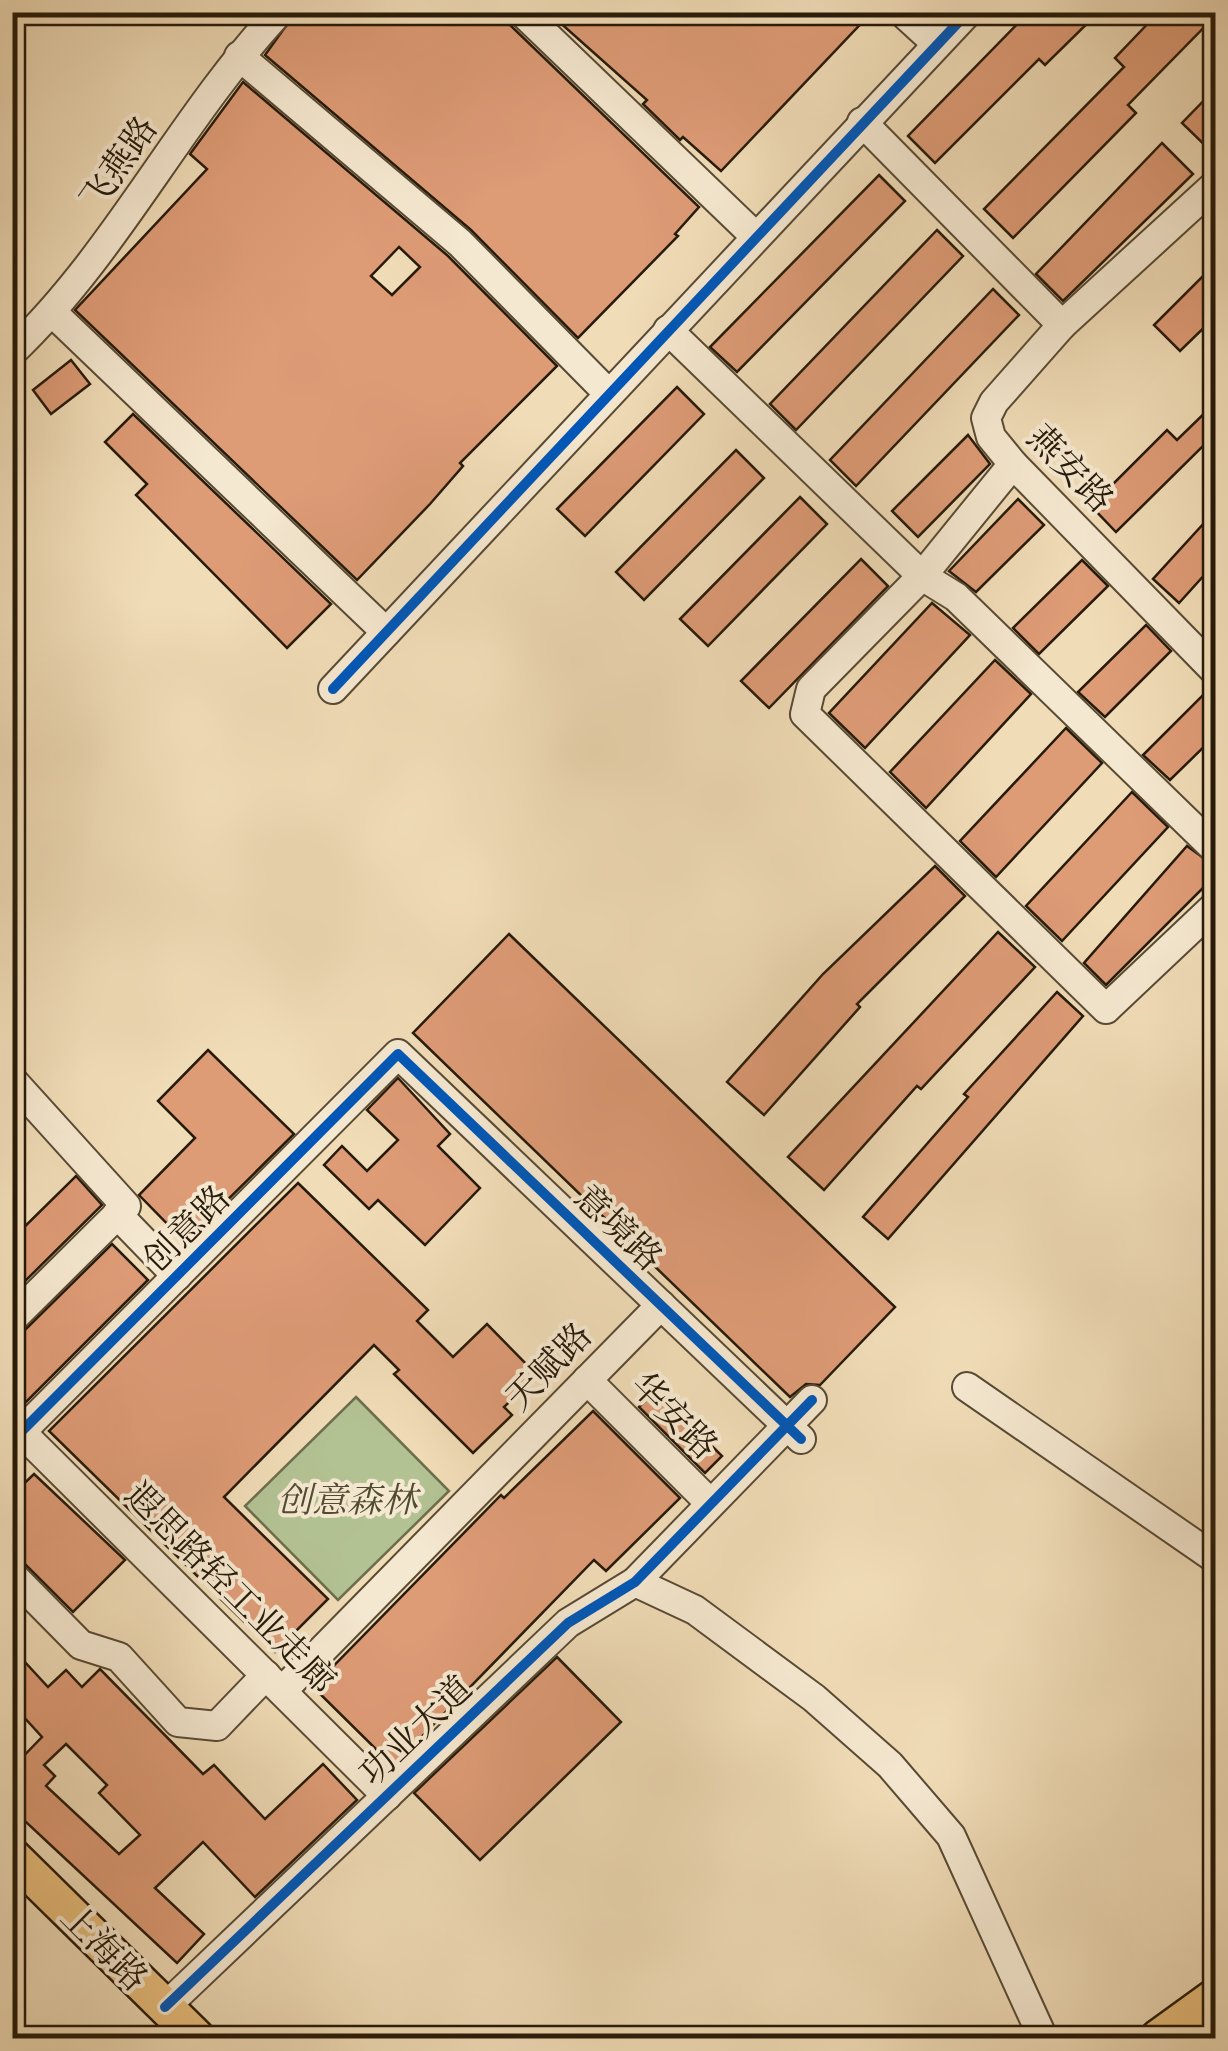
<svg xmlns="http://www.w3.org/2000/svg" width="1228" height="2051" font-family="'EB Garamond','Noto Serif SC',serif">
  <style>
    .green { fill: #b3c293; stroke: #6c6e4e; stroke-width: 2.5 }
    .building { fill: #dd9b76; stroke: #261a09; stroke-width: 2.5; fill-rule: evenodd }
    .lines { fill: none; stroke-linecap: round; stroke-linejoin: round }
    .minor-casing { stroke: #584a34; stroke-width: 32 }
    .major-casing { stroke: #261a09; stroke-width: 40 }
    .minor { stroke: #f5e8d0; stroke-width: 28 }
    .major { stroke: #e8be7c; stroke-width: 35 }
    .cycleway-casing { stroke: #f5e8d0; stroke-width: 16 }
    .cycleway { stroke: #0057b8; stroke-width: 10 }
    .labels { text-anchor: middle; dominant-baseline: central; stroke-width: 8; stroke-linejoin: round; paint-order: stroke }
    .street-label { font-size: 35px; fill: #261a09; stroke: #f5e8d0 }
    .park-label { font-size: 35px; font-style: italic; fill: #504c32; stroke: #f5e8d0 }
  </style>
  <rect width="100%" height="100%" fill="#f0dcb7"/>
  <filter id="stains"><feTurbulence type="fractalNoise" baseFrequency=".002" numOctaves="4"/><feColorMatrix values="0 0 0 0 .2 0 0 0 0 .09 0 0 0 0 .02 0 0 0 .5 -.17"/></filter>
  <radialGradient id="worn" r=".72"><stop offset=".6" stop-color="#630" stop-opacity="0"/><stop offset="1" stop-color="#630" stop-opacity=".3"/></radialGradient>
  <path class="green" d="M356,1397L449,1491L338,1600L245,1506Z"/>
  <g class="building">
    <path d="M296,12H505L510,25L699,207L675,234L678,236L578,338L471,230L265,55Z"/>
    <path d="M548,12H872L721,171L683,137L680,140L643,104L647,100Z"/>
    <path d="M1029,12H1099L1045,65L1039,59L935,163L908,136Z"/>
    <path d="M1159,12L1216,15L1128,105L1136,113L1013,238L984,209L1124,67L1115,58Z"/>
    <path d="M243,82L448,256L557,366L460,463L463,466L430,504L357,580L75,310L207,169L190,154ZM399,247L420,267L392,295L371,276Z"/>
    <path d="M1216,88V156L1182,123Z"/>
    <path d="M1162,143L1193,174L1063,301L1036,274Z"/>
    <path d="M879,175L905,201L737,372L710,347Z"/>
    <path d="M937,230L963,256L796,430L770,404Z"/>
    <path d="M1216,263V316L1180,351L1154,325Z"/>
    <path d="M993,289L1019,315L856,486L830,460Z"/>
    <path d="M71,360L90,384L51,414L33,390Z"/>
    <path d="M677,387L704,414L585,536L557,509Z"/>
    <path d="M1216,402V451L1207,442L1116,532L1091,506L1167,430L1177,440Z"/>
    <path d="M133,414L331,604L287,648L136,495L147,484L105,442Z"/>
    <path d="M968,435L990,464L918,537L892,511Z"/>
    <path d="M736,450L764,478L644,600L616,572Z"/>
    <path d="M800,497L827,524L708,646L680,619Z"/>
    <path d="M1018,499L1044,525L976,592L949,571Z"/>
    <path d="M1216,510V562L1179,603L1153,579Z"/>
    <path d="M861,559L888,586L769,708L741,681Z"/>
    <path d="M1082,560L1108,586L1039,654L1013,628Z"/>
    <path d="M932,603L970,635L865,748L829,713Z"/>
    <path d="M1146,625L1171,651L1105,717L1078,692Z"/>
    <path d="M995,660L1031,694L926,808L890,772Z"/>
    <path d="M1210,688L1216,689V735L1170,780L1143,755Z"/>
    <path d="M1066,728L1102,763L996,877L960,841Z"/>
    <path d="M1132,792L1168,827L1062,941L1026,906Z"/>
    <path d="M1187,846L1216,867V875L1106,985L1084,963Z"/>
    <path d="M935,866L965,896L857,1004L860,1007L764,1115L727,1082L823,974Z"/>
    <path d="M998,932L1035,967L921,1089L917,1086L824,1190L788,1157Z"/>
    <path d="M509,934L895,1307L820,1385L806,1384L790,1397L413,1033Z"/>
    <path d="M1057,992L1083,1016L888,1239L863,1217L968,1097L964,1094Z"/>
    <path d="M208,1050L294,1134L185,1242L139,1195L195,1138L158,1101Z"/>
    <path d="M398,1078L450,1134L438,1146L480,1188L425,1245L378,1200L369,1209L324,1165L342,1146L367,1171L398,1140L367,1110Z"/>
    <path d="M76,1176L102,1205L12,1294V1239Z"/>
    <path d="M298,1183L428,1310L417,1321L453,1357L487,1324L537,1375L504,1407L512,1415L473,1453L394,1374L399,1370L374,1345L224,1497L328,1599L275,1652L49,1431Z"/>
    <path d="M112,1244L148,1280L22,1406L12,1397V1336L24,1331Z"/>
    <path d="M656,1390L722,1456L705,1473L639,1407Z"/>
    <path d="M593,1411L680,1498L606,1571L594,1560L393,1766L313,1687L501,1495L504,1498Z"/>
    <path d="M34,1474L125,1560L73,1612L24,1563L12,1558V1495Z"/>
    <path d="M12,1648L48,1687L66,1670L82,1687L100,1669L203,1774L214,1765L265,1819L323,1764L357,1800L255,1897L203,1842L155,1888L204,1934L177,1963L12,1809V1768L42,1737L12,1704ZM66,1744L107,1785L99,1793L140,1835L119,1854L46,1786L55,1776L44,1765Z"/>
    <path d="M557,1657L621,1722L480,1860L414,1793Z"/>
  </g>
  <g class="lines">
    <defs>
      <g id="minor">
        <path d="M522,12L756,237"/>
        <path d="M902,12L937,44"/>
        <path d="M239,56L460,243L609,394"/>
        <path d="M862,122L1062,325"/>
        <path d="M1216,184L1062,325L994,402L986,418L991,437L1013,464L1216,672"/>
        <path d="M53,313L386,632"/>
        <path d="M668,330L922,576L956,597L1216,850"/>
        <path d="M12,352C117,252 180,118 279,12"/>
        <path d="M1013,464L922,576L811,689L805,714L1106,1009L1216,905"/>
        <path d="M333,689L968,12"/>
        <path d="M12,1080L126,1206L12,1319"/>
        <path d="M117,1214L177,1276"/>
        <path d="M587,1380L710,1503"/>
        <path d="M967,1387L1216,1559"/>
        <path d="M21,1432L387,1796"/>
        <path d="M12,1441L398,1054L801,1439"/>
        <path d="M12,1575L81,1645L119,1657L178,1722L217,1726L266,1675"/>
        <path d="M635,1582L695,1610L814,1698L890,1765L951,1836L1043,2038"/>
        <path d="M282,1691L661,1305"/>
        <path d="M165,2007L568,1623L635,1582L812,1400"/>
      </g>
      <g id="major">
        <path d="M12,1856L197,2038"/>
        <path d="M1158,2038L1216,1996"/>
      </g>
    </defs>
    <use href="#minor" class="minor-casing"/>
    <use href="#major" class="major-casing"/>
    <use href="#minor" class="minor"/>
    <use href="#major" class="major"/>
    <defs>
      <g id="cycleway">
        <path d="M333,689L968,12"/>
        <path d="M12,1441L398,1054L801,1439"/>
        <path d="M165,2007L568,1623L635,1582L812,1400"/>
      </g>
    </defs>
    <use href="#cycleway" class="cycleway-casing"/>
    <use href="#cycleway" class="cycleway"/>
  </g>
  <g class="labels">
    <g class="street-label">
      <text transform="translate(118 163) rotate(-55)">飞燕路</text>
      <text transform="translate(1071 468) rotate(46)">燕安路</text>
      <text transform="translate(619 1227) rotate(44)">意境路</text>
      <text transform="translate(186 1228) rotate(-45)">创意路</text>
      <text transform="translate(548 1366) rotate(-46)">天赋路</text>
      <text transform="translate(675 1415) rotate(45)">华安路</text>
      <text transform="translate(231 1587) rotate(45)">遐思路轻工业走廊</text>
      <text transform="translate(415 1730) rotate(-44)">功业大道</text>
      <text transform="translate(105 1947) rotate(45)">上海路</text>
    </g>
    <g class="park-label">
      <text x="347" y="1499">创意森林</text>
    </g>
  </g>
  <rect width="1228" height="2051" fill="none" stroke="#f0dcb7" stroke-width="50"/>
  <rect x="15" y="15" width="1198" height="2021" fill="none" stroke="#261a09" stroke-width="5"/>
  <rect x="25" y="25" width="1178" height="2001" fill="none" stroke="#261a09" stroke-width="2.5"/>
  <rect width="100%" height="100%" filter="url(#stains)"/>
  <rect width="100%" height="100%" fill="url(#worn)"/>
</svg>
